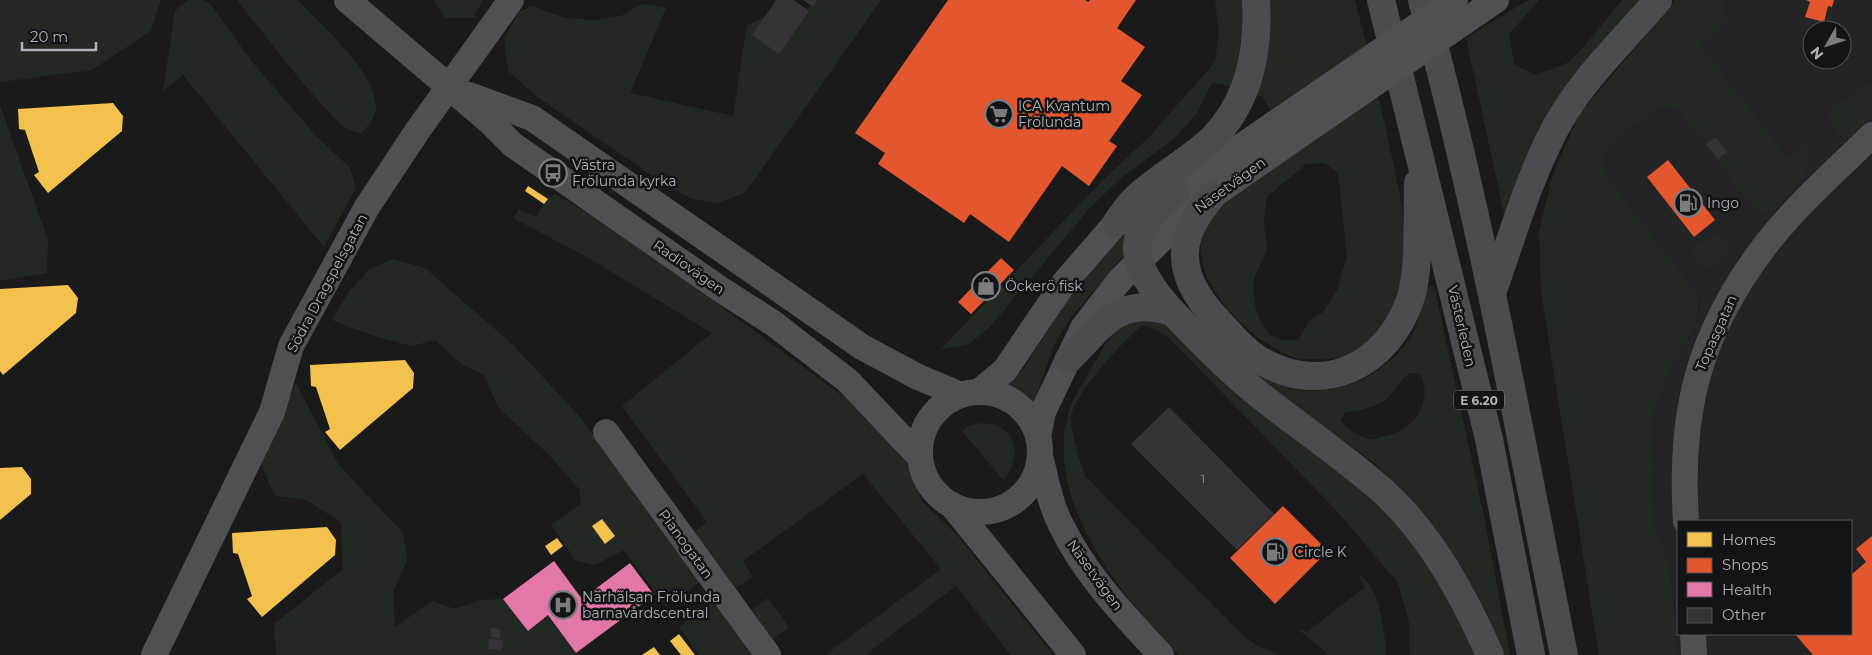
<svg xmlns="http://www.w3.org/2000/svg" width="1872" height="655" font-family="Montserrat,sans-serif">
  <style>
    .built { fill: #242426; fill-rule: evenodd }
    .green { fill: #222923; fill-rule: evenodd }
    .homes { fill: #f2c14e }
    .shops { fill: #e4572e }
    .health { fill: #e377a8 }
    .building { fill: #343436 }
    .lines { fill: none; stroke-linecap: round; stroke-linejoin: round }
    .minor { stroke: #4f5053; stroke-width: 26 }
    .highway { stroke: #4b4c4f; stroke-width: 28 }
    .minor-bridge { stroke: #4f5053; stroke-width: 26 }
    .labels { text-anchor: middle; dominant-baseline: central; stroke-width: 5; stroke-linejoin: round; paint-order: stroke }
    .number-label { font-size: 11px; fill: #8f9299 }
    .shield { fill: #141416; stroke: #7f8289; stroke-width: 1 }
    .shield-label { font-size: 12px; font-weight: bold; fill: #adb1ba }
    .poi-label { font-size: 14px; fill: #adb1ba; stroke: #141416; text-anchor: start }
    .street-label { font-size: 14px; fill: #adb1ba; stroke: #141416 }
  </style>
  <rect width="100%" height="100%" fill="#1a1a1a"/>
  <path class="built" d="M1723,0H1872V81L1839,103L1829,112V122L1834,132L1850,137L1872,116V655H1678L1670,565L1654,522L1652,417L1671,369L1700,309L1699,299L1693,288L1607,175L1603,159L1607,151L1652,111L1671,107L1788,157L1701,45L1716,33L1732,13L1723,14ZM1812,30H1842V60H1812ZM1678,521H1851V634H1678Z"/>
  <g class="green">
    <path d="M0,0H161L151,31L92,70L0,82Z"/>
    <path d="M188,0H204L211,5L253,63L316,136L350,168L356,188L324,247L183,75L163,91L175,11Z"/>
    <path d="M237,0H298C321,25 376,72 376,107C376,117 368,127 361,133L349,130L338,122L301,81Z"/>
    <path d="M434,0H483L473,18H445Z"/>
    <path d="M817,0H881L745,193L717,203L690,198L660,181L536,96L508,71L504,38L520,11L533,6L565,18L594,20L621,16L641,4L666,8L630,93L733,116L747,25L768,15L798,19Z"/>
    <path d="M1215,0H1244L1247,44L1235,87L1212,83L1197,113L1175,138L1122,177L1088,210L990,327L969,344L941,349L1102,181L1150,136L1215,62L1219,35Z"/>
    <path d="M1270,0H1355C1370,59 1384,117 1396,177C1402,205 1412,249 1405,278C1401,292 1391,318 1383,330C1381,334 1375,337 1371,340C1365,344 1357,352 1350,355C1337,359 1306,361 1293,357C1249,341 1183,277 1205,225C1216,201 1272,168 1295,151L1262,96L1252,95C1264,62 1273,36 1270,0ZM1325,163L1338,173L1347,256L1337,290L1323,312L1309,321L1299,339C1264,349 1251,309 1254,281C1256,269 1265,259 1267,248C1267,240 1265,232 1264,224C1264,215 1266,206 1267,197L1306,164Z"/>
    <path d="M1528,0H1539L1509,34L1514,65L1536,75L1567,63L1583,48L1622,0H1641L1555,101L1534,142L1506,223L1466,38Z"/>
    <path d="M1675,0H1723V14L1733,13L1716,33L1701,45L1788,157L1804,145L1808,146C1815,176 1787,198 1764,213H1758L1752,207L1679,111L1671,107L1652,111L1607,151L1603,159L1607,175L1693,288L1699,299L1698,320L1671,369L1652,417L1654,522L1670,565L1678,655H1599L1541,292L1539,231L1553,174L1579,115Z"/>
    <path d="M1872,81V116L1850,137C1834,136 1828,128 1829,112L1839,103Z"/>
    <path d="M0,105L48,240L47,273L0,281Z"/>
    <path d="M555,194L611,226L843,396L902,453L922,501L958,536L1053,655H1011L956,586L865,655H825L941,569L863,474L743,561L753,577L736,588L695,532L707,522L622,406L712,333L587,257L513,218L519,209L536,217L546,200Z"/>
    <path d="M1127,228L1128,250L1069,320L1054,345L1032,408L1019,396L1004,387L1022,371L1070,297L1095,263Z"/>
    <path d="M1717,234C1737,242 1727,255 1717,267H1704L1694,259L1692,251L1696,245Z"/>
    <path d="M393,259L425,268L512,344L581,418L700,582L665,606L624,550L595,565L576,561L551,525L581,504L579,489L549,455L498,407L484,375L460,363L435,340L412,346L376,337L332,320L350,290L370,269Z"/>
    <path d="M1432,286L1435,290L1484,516L1510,655H1504C1471,588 1440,524 1384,472C1358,448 1327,431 1298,411C1283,400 1268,388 1253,377L1256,371C1271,379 1285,388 1302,390C1346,395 1390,371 1413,334C1421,320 1419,301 1428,287ZM1410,373H1420C1434,401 1415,430 1385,436C1380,437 1374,440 1370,439C1357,437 1349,430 1341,421L1345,412C1361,410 1381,407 1392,393C1398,385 1401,379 1410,373Z"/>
    <path d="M1160,319L1342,468L1420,545L1481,655H1410L1409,622L1398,583L1336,510L1169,338L1157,330L1143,325C1122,342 1077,390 1071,416C1069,425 1081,466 1085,476L1245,637L1256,645L1281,655H1179C1122,597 1044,502 1068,414C1073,398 1084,382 1092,367C1102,352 1111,328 1129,321C1138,318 1151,320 1160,319Z"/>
    <path d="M296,383L338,464L403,533L407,561L393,592L395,627L432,601L455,609L482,600L503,599L528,631L548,615L577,655H276L274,624L343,569L341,522L306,500L275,496L263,469L260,457Z"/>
    <path d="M982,423C988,424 996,425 1001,428C1021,439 1017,467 1003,480L962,431L971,425Z"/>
    <path d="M1358,574C1380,585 1385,633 1386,655H1329L1298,629L1307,632L1365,587Z"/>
    <path d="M768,598L789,627L773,639L752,610Z"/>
    <path d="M712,600L751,655H699L679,627Z"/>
  </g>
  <g class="homes">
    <path d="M113,103L123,116L122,131L48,193L34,175L39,172L25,130L19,129L18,109Z"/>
    <path d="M528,186L548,199L544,204L525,191Z"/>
    <path d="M68,285L78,298L76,313L3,375L0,371V289Z"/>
    <path d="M405,360L414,373L413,388L340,450L325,432L330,429L316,387L311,386L310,365Z"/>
    <path d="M22,467L31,479V494L0,520V468Z"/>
    <path d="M602,519L615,536L605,544L592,526Z"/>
    <path d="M327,527L336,540L335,555L262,617L247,599L252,596L238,554L233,553L232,533Z"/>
    <path d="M557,538L563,546L551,555L545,546Z"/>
    <path d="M679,634L695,655H681L670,641Z"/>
    <path d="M654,647L660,655H642Z"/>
  </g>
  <g class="shops">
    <path d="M948,0H1085L1088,2L1090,0H1136L1117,28L1145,47L1121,81L1142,95L1109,141L1117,146L1089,186L1062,166L1009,242L970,214L964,223L878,164L885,153L855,133Z"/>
    <path d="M1806,0H1834L1832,7L1828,6L1824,22L1805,17L1810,2Z"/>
    <path d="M1668,160L1715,220L1694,237L1647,177Z"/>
    <path d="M1001,258L1014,270L971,314L958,302Z"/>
    <path d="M1283,506L1328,551L1275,604L1230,558Z"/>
    <path d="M1872,536V655H1813L1795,634H1851V575L1866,562L1856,549Z"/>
  </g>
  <path class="health" d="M554,561L582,599L630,563L654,595L576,653L548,615L528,631L503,599Z"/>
  <g class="building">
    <path d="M776,0H794L809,11L779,54L752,35Z"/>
    <path d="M803,0H817L813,7Z"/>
    <path d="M1716,137L1727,152L1718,159L1706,144Z"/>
    <path d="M1169,407L1274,514L1237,550L1131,444Z"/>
    <path d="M491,628L500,629V638L491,637Z"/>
    <path d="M489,639L503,640L502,650L488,649Z"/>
  </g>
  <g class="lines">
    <g class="minor">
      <path d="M347,0L489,121L513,145L720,289L773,323L848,381L920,457"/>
      <path d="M469,95L532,118L862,347L918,377L961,395"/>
      <path d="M980,391L1005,370L1064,283L1116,223L1151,200L1175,192L1274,124"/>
      <circle cx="980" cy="452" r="60"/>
      <path d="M606,432L768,655"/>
      <path d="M1038,436L1043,412L1083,328L1119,281L1175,226L1212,196L1288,143"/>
      <path d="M1040,456C1046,479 1050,504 1061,525C1085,575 1124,615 1161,655"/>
      <path d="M952,505L1073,655"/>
      <path d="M1686,521C1679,412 1698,335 1764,247C1795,206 1836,171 1872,135"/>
      <path d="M1693,634L1694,655"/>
      <path d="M154,655L272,412L291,346L367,207L418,130L511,0"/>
    </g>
    <g class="highway">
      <path d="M1381,0L1489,439L1531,655"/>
      <path d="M1422,0C1481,216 1520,436 1564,655"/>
      <path d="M1175,192C1156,211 1129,231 1139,261C1148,288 1169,309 1188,328C1210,351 1233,373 1257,393C1299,426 1343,456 1383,491C1431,535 1464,596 1490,655"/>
      <path d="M1212,196C1202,209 1193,220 1188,235C1177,270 1197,299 1220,323C1232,336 1243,350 1258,359C1323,399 1389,365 1411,297C1420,269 1417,214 1418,183"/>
      <path d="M1116,223C1123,214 1129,204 1137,197C1161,175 1190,160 1213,138C1249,101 1259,50 1256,0"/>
      <path d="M1492,293C1512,238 1528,179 1556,127C1581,80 1624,40 1658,0"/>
      <path d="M1069,359C1103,325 1119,295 1172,312"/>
    </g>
    <g class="minor-bridge">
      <path d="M1274,124L1455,0"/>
      <path d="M1288,143L1496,0"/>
    </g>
  </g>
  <defs>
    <symbol id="supermarket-ring" viewBox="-11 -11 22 22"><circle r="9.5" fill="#141416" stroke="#7a7c82" stroke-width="1.5"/><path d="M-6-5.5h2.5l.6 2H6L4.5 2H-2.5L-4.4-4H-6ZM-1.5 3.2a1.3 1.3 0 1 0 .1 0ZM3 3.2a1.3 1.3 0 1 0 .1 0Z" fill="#7a7c82"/></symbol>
    <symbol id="bus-ring" viewBox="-11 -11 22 22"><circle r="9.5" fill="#141416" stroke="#7a7c82" stroke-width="1.5"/><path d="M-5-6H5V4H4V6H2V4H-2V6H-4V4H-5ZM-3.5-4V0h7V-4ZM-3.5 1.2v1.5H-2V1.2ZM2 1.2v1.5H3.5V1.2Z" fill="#7a7c82"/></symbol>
    <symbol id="fuel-ring" viewBox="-11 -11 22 22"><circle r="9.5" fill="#141416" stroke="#7a7c82" stroke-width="1.5"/><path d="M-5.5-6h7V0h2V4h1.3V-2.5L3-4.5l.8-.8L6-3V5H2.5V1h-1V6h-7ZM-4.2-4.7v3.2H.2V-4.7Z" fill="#7a7c82"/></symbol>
    <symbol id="shop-ring" viewBox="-11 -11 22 22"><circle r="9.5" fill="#141416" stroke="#7a7c82" stroke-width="1.5"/><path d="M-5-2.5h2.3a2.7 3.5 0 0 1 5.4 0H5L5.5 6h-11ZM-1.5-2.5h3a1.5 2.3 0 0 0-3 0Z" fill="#7a7c82"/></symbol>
    <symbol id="hospital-ring" viewBox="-11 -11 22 22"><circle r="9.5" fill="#141416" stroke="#7a7c82" stroke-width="1.5"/><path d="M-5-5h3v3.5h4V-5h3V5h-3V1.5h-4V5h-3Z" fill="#7a7c82"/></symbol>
  </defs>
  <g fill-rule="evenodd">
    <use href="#supermarket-ring" x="983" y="98" width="32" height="32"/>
    <use href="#bus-ring" x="537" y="157" width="32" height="32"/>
    <use href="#fuel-ring" x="1672" y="187" width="32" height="32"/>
    <use href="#shop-ring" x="970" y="270" width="32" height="32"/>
    <use href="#fuel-ring" x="1259" y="536" width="32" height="32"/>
    <use href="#hospital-ring" x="547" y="589" width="32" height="32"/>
  </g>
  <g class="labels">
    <g class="number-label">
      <text x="1203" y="479">1</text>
    </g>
    <rect class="shield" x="1454" y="390.5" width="50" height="19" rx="4"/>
    <g class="shield-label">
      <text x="1479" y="400">E 6.20</text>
    </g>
    <g class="poi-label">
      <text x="1018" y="106">ICA Kvantum<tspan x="1018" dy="16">Frölunda</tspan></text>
      <text x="572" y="165">Västra<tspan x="572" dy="16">Frölunda kyrka</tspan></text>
      <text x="1707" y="203">Ingo</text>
      <text x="1005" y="286">Öckerö fisk</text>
      <text x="1294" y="552">Circle K</text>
      <text x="582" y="597">Närhälsan Frölunda<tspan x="582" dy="16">barnavårdscentral</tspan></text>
    </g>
    <g class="street-label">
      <text transform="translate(1230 185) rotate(-36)">Näsetvägen</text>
      <text transform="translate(689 267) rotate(35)">Radiovägen</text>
      <text transform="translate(327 283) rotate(-62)">Södra Dragspelsgatan</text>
      <text transform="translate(1462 326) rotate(77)">Västerleden</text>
      <text transform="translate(1716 333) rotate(-66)">Topasgatan</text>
      <text transform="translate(686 544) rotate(54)">Pianogatan</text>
      <text transform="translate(1095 575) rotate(54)">Näsetvägen</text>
    </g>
  </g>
  <rect x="1677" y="520" width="175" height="115" fill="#141416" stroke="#515358"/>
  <rect x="1687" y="532" width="25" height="15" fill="#f2c14e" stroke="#515358"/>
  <text x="1722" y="545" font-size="15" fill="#adb1ba">Homes</text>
  <rect x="1687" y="558" width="25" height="15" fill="#e4572e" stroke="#515358"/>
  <text x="1722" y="570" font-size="15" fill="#adb1ba">Shops</text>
  <rect x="1687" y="582" width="25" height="15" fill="#e377a8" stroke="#515358"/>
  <text x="1722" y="595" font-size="15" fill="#adb1ba">Health</text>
  <rect x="1687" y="608" width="25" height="15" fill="#343436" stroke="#515358"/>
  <text x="1722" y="620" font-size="15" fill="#adb1ba">Other</text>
  <g transform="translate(1827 45) rotate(231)"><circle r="24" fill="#141416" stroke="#515358"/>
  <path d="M0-4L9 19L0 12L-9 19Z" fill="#7a7c82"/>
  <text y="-8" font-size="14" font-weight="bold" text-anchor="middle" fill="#adb1ba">N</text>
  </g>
  <path d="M22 42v8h74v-8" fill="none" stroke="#adb1ba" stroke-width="2.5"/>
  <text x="30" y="42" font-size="15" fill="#adb1ba" stroke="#141416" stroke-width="4" paint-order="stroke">20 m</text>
</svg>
